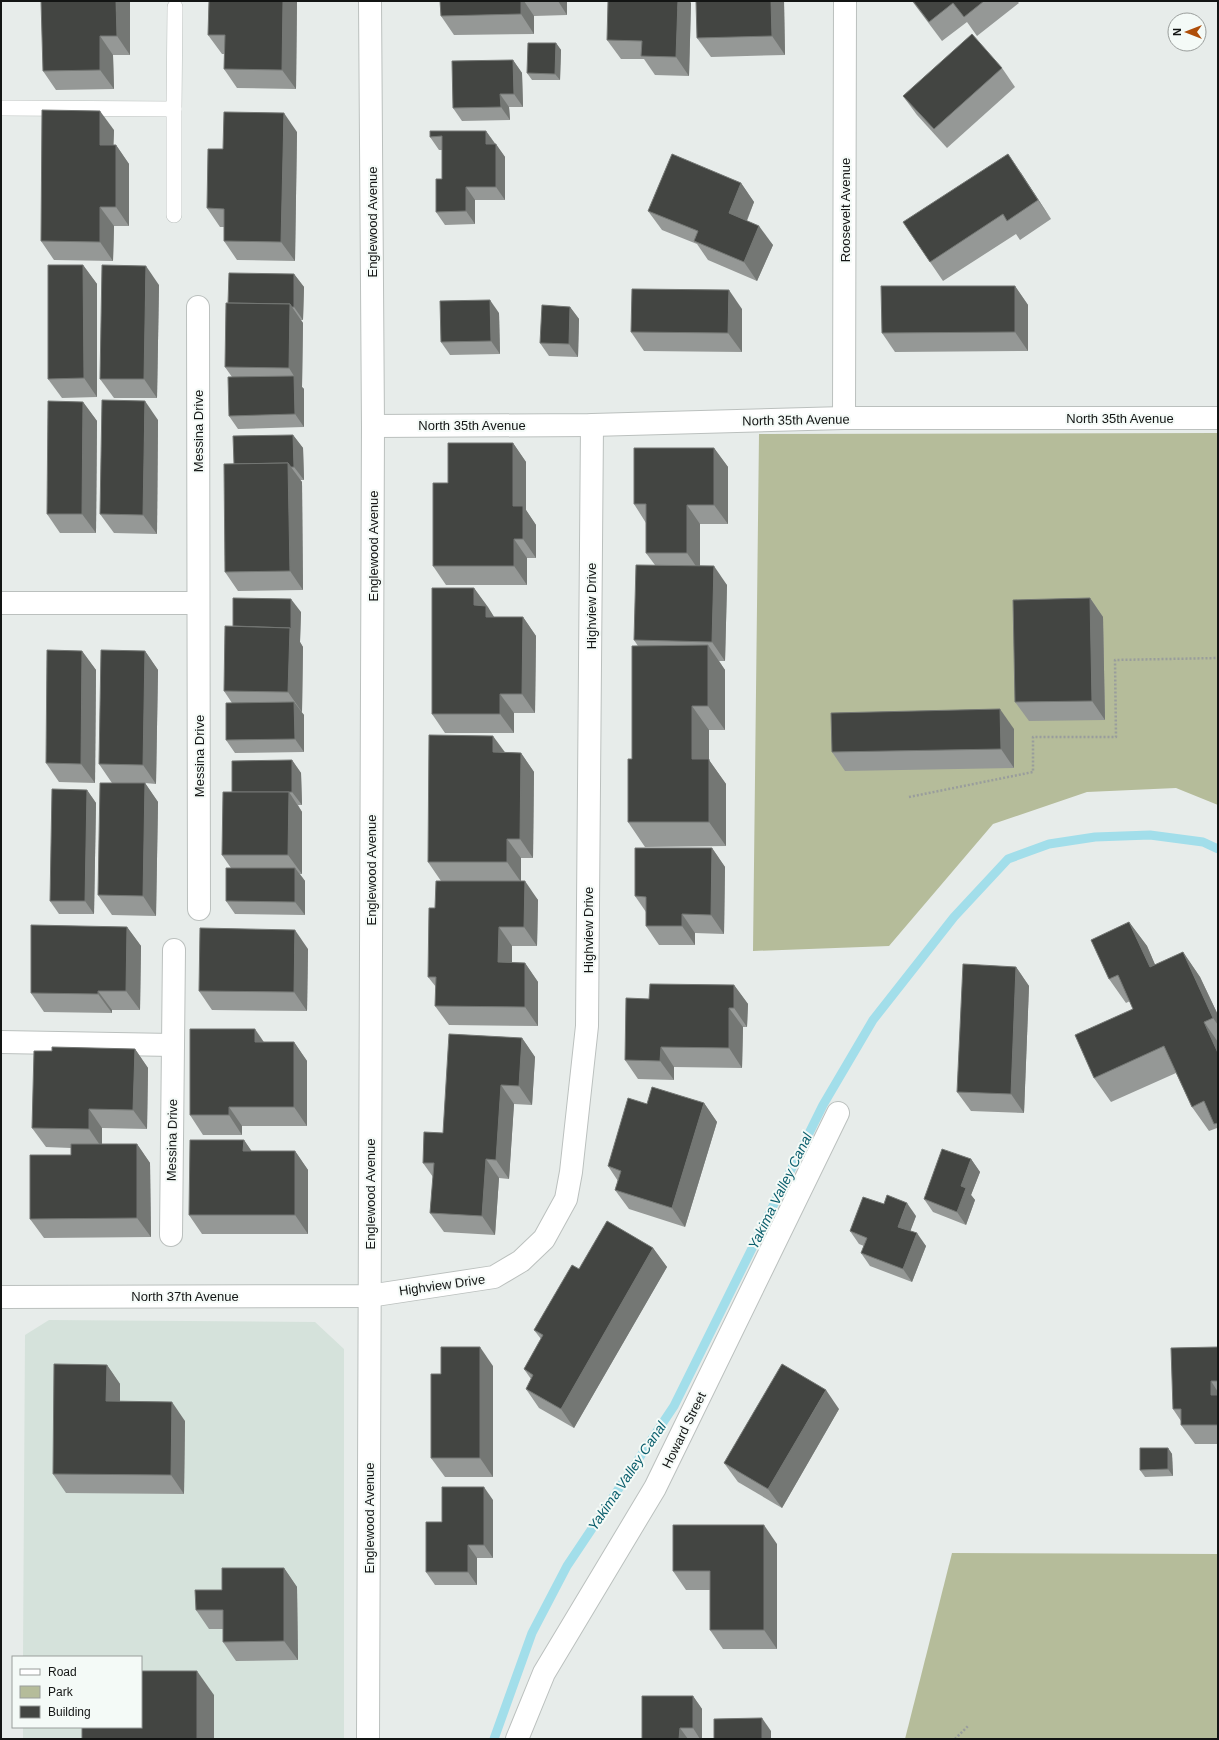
<svg xmlns="http://www.w3.org/2000/svg" width="1219" height="1740" font-family="Helvetica,sans-serif">
  <style>
    .built { fill: #d5e2db }
    .green { fill: #b5bc9a }
    .lines { fill: none; stroke-linecap: round; stroke-linejoin: round }
    .stream { stroke: #a2deea; stroke-width: 9 }
    .service-casing { stroke: #bbc0be; stroke-width: 16 }
    .minor-casing { stroke: #bbc0be; stroke-width: 24 }
    .tertiary-casing { stroke: #bbc0be; stroke-width: 24 }
    .path { stroke: #999d9c; stroke-width: 2.5; stroke-dasharray: 2 2; stroke-linecap: butt }
    .service { stroke: #fff; stroke-width: 15 }
    .minor { stroke: #fff; stroke-width: 22 }
    .tertiary { stroke: #fff; stroke-width: 22 }
    .wall { fill: #959896 }
    .shaded-wall { fill: #747774 }
    .building { fill: #434542; stroke: #747774 }
    .labels { text-anchor: middle; dominant-baseline: central; stroke-width: 4; stroke-linejoin: round; paint-order: stroke }
    .street-label { font-size: 13px; fill: #131514; stroke: #f4faf7 }
    .water-label { font-size: 14px; font-style: italic; fill: #0a5e6c; stroke: #f4faf7 }
  </style>
  <rect width="100%" height="100%" fill="#e7ecea"/>
  <path class="built" d="M49,1320L315,1322L344,1349V1739H23V1727H141V1657H23L25,1335Z"/>
  <g class="green">
    <path d="M1218,433V805L1176,788L1087,792L993,824L889,946L753,951L759,434Z"/>
    <path d="M952,1553L1218,1554V1739H905Z"/>
  </g>
  <g class="lines">
    <path class="stream" d="M494,1739L532,1633L567,1566L674,1406L823,1105L873,1020L954,917L1008,859L1049,844L1095,837L1150,835L1203,842L1218,849"/>
    <defs>
      <g id="service">
        <path d="M1,108L174,109V215"/>
        <path d="M174,109L175,7"/>
      </g>
      <g id="minor">
        <path d="M198,307L199,909"/>
        <path d="M844,418L845,1"/>
        <path d="M373,426L592,425L844,418H1218"/>
        <path d="M1,603H198"/>
        <path d="M1,1042L173,1045"/>
        <path d="M171,1235L174,950"/>
        <path d="M1,1297L369,1296L494,1277L521,1261L544,1239L566,1199L571,1172L587,1026L592,425"/>
        <path d="M517,1739L544,1673L655,1488L838,1113"/>
      </g>
      <path id="tertiary" d="M368,1739L373,426L370,1"/>
    </defs>
    <use href="#service" class="service-casing"/>
    <use href="#minor" class="minor-casing"/>
    <use href="#tertiary" class="tertiary-casing"/>
    <g class="path">
      <path d="M909,797L1033,772V737H1116L1115,660L1218,658"/>
      <path d="M955,1739L968,1726"/>
    </g>
    <use href="#service" class="service"/>
    <use href="#minor" class="minor"/>
    <use href="#tertiary" class="tertiary"/>
  </g>
  <g class="wall">
    <path d="M130,1V55H113L114,89L56,90L43,71Z"/>
    <path d="M209,1H297L296,89L237,88L224,69V54H222L208,35Z"/>
    <path d="M440,1H567V15L534,16V34L454,35L441,16Z"/>
    <path d="M784,1L785,55L711,57L697,38Z"/>
    <path d="M912,1H1017L1019,3L977,36L967,22L942,41Z"/>
    <path d="M691,3L689,76L655,75L644,59H621L607,40Z"/>
    <path d="M556,43L561,50L560,80H532L527,73Z"/>
    <path d="M513,60L522,73L523,107H509L510,120L462,121L453,108Z"/>
    <path d="M1002,68L1015,87L947,148L917,115L903,96Z"/>
    <path d="M114,130L113,145H116L129,164V226H114L113,261L54,260L41,241Z"/>
    <path d="M486,131L505,157V200H475V224L445,225L436,212L442,179V150H439L430,137Z"/>
    <path d="M297,132L295,261L237,260L224,241V227H220L207,208L223,149Z"/>
    <path d="M1021,173L1051,219L1020,240L1016,234L943,281L930,262Z"/>
    <path d="M741,183L754,202L747,221L773,245L757,281L708,260L697,244L662,230L648,211Z"/>
    <path d="M83,265L97,284V397L62,398L48,379Z"/>
    <path d="M294,274L304,287L303,320H301L303,323L302,387L304,389V427L238,429L229,416L232,377L225,367L228,303Z"/>
    <path d="M159,285L157,398H114L100,379Z"/>
    <path d="M1015,286L1028,305V351L895,352L882,333Z"/>
    <path d="M570,307L579,319L578,357L549,356L540,343Z"/>
    <path d="M742,309V352L644,351L631,332Z"/>
    <path d="M499,313L500,354L450,355L441,342Z"/>
    <path d="M83,402L97,421L96,533H60L47,514Z"/>
    <path d="M158,420L157,534L114,533L100,514Z"/>
    <path d="M293,435L303,448L304,480H300L302,482L303,590L238,591L225,572L234,464Z"/>
    <path d="M513,443L526,462V510L536,525V558H527V585H446L433,566L448,483Z"/>
    <path d="M714,448L728,467V524H700V566L727,585L725,661H719L725,670V730H709V760L726,784V846L645,847L628,822L632,759L638,646L634,640L655,565L646,553V523L634,504Z"/>
    <path d="M474,588L494,617H523L536,636L535,713H514V733H445L432,714Z"/>
    <path d="M1090,598L1103,617L1105,720L1029,721L1015,702Z"/>
    <path d="M301,612L300,642L303,647L302,712H301L304,715V752L235,753L226,740L232,703L224,691L233,626Z"/>
    <path d="M82,651L96,670L95,783L59,782L46,763Z"/>
    <path d="M145,651L158,670L156,784L145,783L158,802L156,916L112,915L98,895L112,783L99,764Z"/>
    <path d="M1014,729V768L845,771L832,752Z"/>
    <path d="M505,752L521,753L534,772L533,858H521V881L538,900L537,946H512V963H525L538,982V1026L449,1025L435,1006L436,987L428,977L441,881L428,862Z"/>
    <path d="M292,760L301,773L302,805H298L302,812V874H300L305,881V915L235,914L226,901L231,868L222,855L232,792Z"/>
    <path d="M87,790L96,803L94,914H59L50,901Z"/>
    <path d="M712,848L725,867L724,934L695,933V945H659L646,926V912L635,896Z"/>
    <path d="M1129,922L1147,946L1155,965L1183,952L1200,977L1218,1015V1130L1217,1128L1209,1131L1192,1107L1176,1073L1111,1102L1094,1078L1133,1009L1130,1001L1126,1003L1109,979Z"/>
    <path d="M127,927L141,946L140,1010H112V1013L44,1012L31,993Z"/>
    <path d="M308,949L307,1011L212,1010L199,991Z"/>
    <path d="M1016,967L1029,986L1024,1113L971,1111L957,1092Z"/>
    <path d="M734,985L748,1004L747,1027H743L742,1068L674,1067V1080L638,1079L625,1060L649,999Z"/>
    <path d="M522,1038L535,1057L532,1105L514,1104L509,1179L499,1178L495,1235L444,1232L430,1213L433,1177L423,1163L443,1133Z"/>
    <path d="M294,1042L307,1061V1126H242V1135H203L190,1115Z"/>
    <path d="M135,1049L148,1068L147,1129L102,1128V1144H137L150,1163L151,1237L44,1238L30,1219L71,1155V1148L46,1147L32,1128L52,1051Z"/>
    <path d="M704,1103L717,1122L685,1227L629,1209L615,1190L618,1181L608,1166Z"/>
    <path d="M244,1140L251,1151H295L308,1170V1234H202L189,1215Z"/>
    <path d="M971,1159L980,1172L971,1195L975,1200L966,1225L933,1212L924,1199Z"/>
    <path d="M916,1216L910,1231L926,1246L912,1282L870,1266L861,1253L864,1246L859,1244L850,1231Z"/>
    <path d="M653,1248L667,1267L574,1428L539,1408L526,1389L531,1379L524,1369L541,1339L534,1330L579,1269Z"/>
    <path d="M1218,1347V1444H1195L1181,1425V1421L1173,1409Z"/>
    <path d="M107,1365L120,1384V1402L185,1421L184,1494L66,1493L53,1474Z"/>
    <path d="M493,1366V1477H445L431,1458L441,1374Z"/>
    <path d="M839,1409L782,1508L738,1482L724,1463Z"/>
    <path d="M1168,1448L1172,1454L1173,1476L1145,1477L1140,1470Z"/>
    <path d="M493,1500V1558H477V1585H435L426,1572Z"/>
    <path d="M777,1544V1649H723L710,1630V1590H686L673,1571Z"/>
    <path d="M284,1568L297,1587L298,1660L236,1661L223,1642V1629H209L196,1610L222,1590Z"/>
    <path d="M693,1696L702,1709V1739H642Z"/>
  </g>
  <g class="shaded-wall">
    <path d="M116,1H130V55L117,36Z"/>
    <path d="M283,1H297L296,89L282,70Z"/>
    <path d="M521,1H524L534,16V34L521,14Z"/>
    <path d="M558,1H567V15Z"/>
    <path d="M678,1H690L691,3L689,76L676,57Z"/>
    <path d="M771,1H784L785,55L772,36Z"/>
    <path d="M100,36L113,55L114,89L100,70Z"/>
    <path d="M556,43L561,50L560,80L555,74Z"/>
    <path d="M513,60L522,73L523,107L514,94Z"/>
    <path d="M500,94L509,107L510,120L501,107Z"/>
    <path d="M100,111L114,130L113,164L100,145Z"/>
    <path d="M284,113L297,132L295,261L281,242Z"/>
    <path d="M486,131L495,144V157L486,144Z"/>
    <path d="M496,144L505,157V200L496,187Z"/>
    <path d="M116,145L129,164V226L116,207Z"/>
    <path d="M1008,154L1021,173L1051,219L1038,200Z"/>
    <path d="M741,183L754,202L742,232L729,213Z"/>
    <path d="M466,187L475,200V224L466,211Z"/>
    <path d="M100,207L114,226L113,261L100,242Z"/>
    <path d="M759,226L773,245L757,281L744,262Z"/>
    <path d="M83,265L97,284V397L84,378Z"/>
    <path d="M146,266L159,285L157,398L144,379Z"/>
    <path d="M294,274L304,287L303,320L294,307Z"/>
    <path d="M1015,286L1028,305V351L1015,332Z"/>
    <path d="M729,290L742,309V352L728,333Z"/>
    <path d="M490,300L499,313L500,354L491,341Z"/>
    <path d="M290,304L303,323L302,387L304,389V427L295,414L294,376L289,368Z"/>
    <path d="M570,307L579,319L578,357L569,344Z"/>
    <path d="M145,401L158,420L157,534L143,515Z"/>
    <path d="M83,402L97,421L96,533L82,514Z"/>
    <path d="M293,435L303,448L304,480L294,467Z"/>
    <path d="M513,443L526,462V510L536,525V558L523,539L513,506Z"/>
    <path d="M714,448L728,467V524L714,505Z"/>
    <path d="M288,463L302,482L303,590L290,571Z"/>
    <path d="M687,505L700,524V572L687,553Z"/>
    <path d="M514,539L527,558V585L514,566Z"/>
    <path d="M714,566L727,585L725,661L712,642Z"/>
    <path d="M474,588L488,607L499,625L488,619L474,605Z"/>
    <path d="M1090,598L1103,617L1105,720L1092,701Z"/>
    <path d="M291,599L301,612L300,642L303,647L302,712L288,692L290,628Z"/>
    <path d="M523,617L536,636L535,713L522,694Z"/>
    <path d="M708,645L725,670V730L708,706Z"/>
    <path d="M82,651L96,670L95,783L81,764Z"/>
    <path d="M145,651L158,670L156,784L143,765Z"/>
    <path d="M500,694L514,713V733L500,714Z"/>
    <path d="M294,702L304,715V752L295,739Z"/>
    <path d="M692,706L709,730V760L726,784V846L709,822L692,759Z"/>
    <path d="M1000,709L1014,729V768L1001,749Z"/>
    <path d="M493,736L507,755L493,752Z"/>
    <path d="M521,753L534,772L533,858L520,839Z"/>
    <path d="M292,760L301,773L302,805L292,792Z"/>
    <path d="M145,783L158,802L156,916L143,896Z"/>
    <path d="M87,790L96,803L94,914L85,901Z"/>
    <path d="M289,792L302,812V874L288,855Z"/>
    <path d="M507,839L521,858V882L507,862Z"/>
    <path d="M712,848L725,867L724,934L711,915Z"/>
    <path d="M295,868L305,881V915L295,902Z"/>
    <path d="M525,881L538,900L537,946L524,927Z"/>
    <path d="M682,914L695,933V945L682,926Z"/>
    <path d="M1129,922L1147,946L1167,992L1150,967Z"/>
    <path d="M127,927L141,946L140,1010L126,991Z"/>
    <path d="M499,927L512,946V982L498,962Z"/>
    <path d="M295,930L308,949L307,1011L294,992Z"/>
    <path d="M1183,952L1200,977L1218,1015V1025L1213,1018Z"/>
    <path d="M525,963L538,982V1026L525,1007Z"/>
    <path d="M1016,967L1029,986L1024,1113L1011,1094Z"/>
    <path d="M734,985L748,1004L747,1027L734,1008Z"/>
    <path d="M98,991L112,1010V1013L98,994Z"/>
    <path d="M729,1008L743,1027L742,1068L729,1048Z"/>
    <path d="M1204,1022L1218,1042V1053Z"/>
    <path d="M255,1029L268,1048L255,1042Z"/>
    <path d="M522,1038L535,1057L532,1105L519,1086Z"/>
    <path d="M294,1042L307,1061V1126L294,1107Z"/>
    <path d="M661,1047L674,1067V1080L660,1061Z"/>
    <path d="M135,1049L148,1068L147,1129L133,1110Z"/>
    <path d="M501,1085L514,1104L509,1179L496,1160Z"/>
    <path d="M704,1103L717,1122L685,1227L672,1208Z"/>
    <path d="M229,1107L242,1126V1135L229,1115Z"/>
    <path d="M89,1109L102,1128V1148L89,1129Z"/>
    <path d="M244,1140L257,1159L243,1151Z"/>
    <path d="M137,1144L150,1163L151,1237L137,1218Z"/>
    <path d="M295,1151L308,1170V1234L295,1215Z"/>
    <path d="M486,1159L499,1178L495,1235L482,1216Z"/>
    <path d="M971,1159L980,1172L971,1195L975,1200L966,1225L957,1212L961,1186Z"/>
    <path d="M907,1203L916,1216L907,1240L898,1227Z"/>
    <path d="M917,1233L926,1246L912,1282L903,1269Z"/>
    <path d="M653,1248L667,1267L574,1428L561,1409Z"/>
    <path d="M480,1347L493,1366V1477L480,1458Z"/>
    <path d="M107,1365L120,1384V1420L106,1401Z"/>
    <path d="M1211,1381L1218,1392V1405L1211,1395Z"/>
    <path d="M826,1390L839,1409L782,1508L768,1489Z"/>
    <path d="M172,1402L185,1421L184,1494L171,1475Z"/>
    <path d="M1168,1448L1172,1454L1173,1476L1168,1469Z"/>
    <path d="M484,1487L493,1500V1558L484,1545Z"/>
    <path d="M764,1525L777,1544V1649L764,1630Z"/>
    <path d="M468,1545L477,1558V1585L468,1572Z"/>
    <path d="M284,1568L297,1587L298,1660L284,1641Z"/>
    <path d="M197,1671L214,1695V1739H197Z"/>
    <path d="M693,1696L702,1709V1739H700L693,1728Z"/>
    <path d="M762,1718L771,1731V1739H762Z"/>
    <path d="M680,1728L688,1739H679Z"/>
  </g>
  <g class="building">
    <path d="M41,1H116L117,36H100V70L43,71Z"/>
    <path d="M209,1H283L282,70L224,69L225,35H208Z"/>
    <path d="M440,1H521V14L441,16Z"/>
    <path d="M608,1H678L676,57L641,56L642,41L607,40Z"/>
    <path d="M696,1H771L772,36L697,38Z"/>
    <path d="M913,1H984L964,17L953,3L929,22Z"/>
    <path d="M972,34L1002,68L934,129L903,96Z"/>
    <path d="M528,43H556L555,74L527,73Z"/>
    <path d="M513,60L514,94H500L501,107L453,108L452,61Z"/>
    <path d="M42,110L100,111V145H116V207H100V242L41,241Z"/>
    <path d="M224,112L284,113L281,242L224,241V209L207,208L208,149H223Z"/>
    <path d="M430,131H486V144H496V187H466V211L436,212V179H442V136L430,137Z"/>
    <path d="M672,154L741,183L729,213L759,226L744,262L694,241L698,231L648,211Z"/>
    <path d="M1008,154L1038,200L1007,221L1003,214L930,262L903,222Z"/>
    <path d="M48,265H83L84,378L48,379Z"/>
    <path d="M102,265L146,266L144,379H100Z"/>
    <path d="M229,273L294,274V307H292L290,304L228,303Z"/>
    <path d="M881,286H1015V332L882,333Z"/>
    <path d="M632,289L729,290L728,333L631,332Z"/>
    <path d="M490,300L491,341L441,342L440,301Z"/>
    <path d="M226,303L290,304L289,368L225,367Z"/>
    <path d="M542,305L570,307L569,344L540,343Z"/>
    <path d="M294,376L295,414L229,416L228,377Z"/>
    <path d="M102,400L145,401L143,515L100,514Z"/>
    <path d="M48,401L83,402L82,514H47Z"/>
    <path d="M293,435L294,467H291L288,463L234,464L233,436Z"/>
    <path d="M448,443H513V506H523V539H514V566H433V483H448Z"/>
    <path d="M634,448H714V505H687V553H646V504H634Z"/>
    <path d="M288,463L290,571L225,572L224,464Z"/>
    <path d="M636,565L714,566L712,642L634,640Z"/>
    <path d="M432,588H474V605L486,606V617H523L522,694H500V714H432Z"/>
    <path d="M233,598L291,599V629L290,628L233,626Z"/>
    <path d="M1090,598L1092,701L1015,702L1013,600Z"/>
    <path d="M225,626L290,628L288,692L224,691Z"/>
    <path d="M708,645V706H692V759H709V822H628V759H632V646Z"/>
    <path d="M47,650L82,651L81,764L46,763Z"/>
    <path d="M101,650L145,651L143,765L99,764Z"/>
    <path d="M294,702L295,739L226,740V703Z"/>
    <path d="M1000,709L1001,749L832,752L831,713Z"/>
    <path d="M429,735L493,736V752L521,753L520,839H507V862H428Z"/>
    <path d="M292,760V792H232V761Z"/>
    <path d="M100,783H145L143,896L98,895Z"/>
    <path d="M52,789L87,790L85,901H50Z"/>
    <path d="M223,792H289L288,855H222Z"/>
    <path d="M635,848H712L711,915L682,914V926H646V897L635,896Z"/>
    <path d="M226,868H295V902L226,901Z"/>
    <path d="M436,881H525L524,927H499L498,962L525,963V1007L435,1006L436,977H428L429,908H435Z"/>
    <path d="M1129,922L1150,967L1183,952L1213,1018L1204,1022L1218,1053V1123L1214,1124L1204,1101L1192,1107L1164,1046L1094,1078L1075,1035L1133,1009L1118,975L1109,979L1091,940Z"/>
    <path d="M31,925L127,927L126,991H98V994L31,993Z"/>
    <path d="M200,928L295,930L294,992L199,991Z"/>
    <path d="M963,964L1016,967L1011,1094L957,1092Z"/>
    <path d="M650,984L734,985V1008H729V1048L661,1047L660,1061L625,1060L626,998L649,999Z"/>
    <path d="M190,1029H255V1042H294V1107H229V1115H190Z"/>
    <path d="M449,1034L522,1038L519,1086L501,1085L496,1160L486,1159L482,1216L430,1213L434,1163H423L424,1132L443,1133Z"/>
    <path d="M52,1047L135,1049L133,1110L89,1109V1129L32,1128L34,1051H52Z"/>
    <path d="M652,1087L704,1103L672,1208L615,1190L621,1171L608,1166L628,1098L647,1104Z"/>
    <path d="M190,1140H244L243,1151H295V1215H189Z"/>
    <path d="M71,1144H137V1218L30,1219V1155H71Z"/>
    <path d="M942,1149L971,1159L961,1186L966,1188L957,1212L924,1199Z"/>
    <path d="M887,1195L907,1203L898,1227L917,1233L903,1269L861,1253L867,1238L850,1231L863,1197L884,1204Z"/>
    <path d="M607,1221L653,1248L561,1409L526,1389L533,1375L524,1369L543,1335L534,1330L572,1265L579,1269Z"/>
    <path d="M441,1347H480V1458H431V1374H441Z"/>
    <path d="M1218,1347V1381H1211V1395H1218V1425H1181V1409H1173L1171,1348Z"/>
    <path d="M54,1364L107,1365L106,1401L172,1402L171,1475L53,1474Z"/>
    <path d="M782,1364L826,1390L768,1489L724,1463Z"/>
    <path d="M1140,1448H1168V1469L1140,1470Z"/>
    <path d="M442,1487H484V1545H468V1572H426V1522H442Z"/>
    <path d="M673,1525H764V1630H710V1571H673Z"/>
    <path d="M222,1568H284V1641L223,1642V1610H196L195,1590H222Z"/>
    <path d="M141,1671H197V1739H82V1727H141Z"/>
    <path d="M642,1696H693V1728H680L679,1739H642Z"/>
    <path d="M762,1718V1739H714V1719Z"/>
  </g>
  <g class="labels">
    <g class="street-label">
      <text transform="translate(845 210) rotate(-90)">Roosevelt Avenue</text>
      <text transform="translate(372 222) rotate(-90)">Englewood Avenue</text>
      <text x="1120" y="418">North 35th Avenue</text>
      <text transform="translate(796 420) rotate(-1)">North 35th Avenue</text>
      <text x="472" y="425">North 35th Avenue</text>
      <text transform="translate(198 431) rotate(-90)">Messina Drive</text>
      <text transform="translate(373 546) rotate(-90)">Englewood Avenue</text>
      <text transform="translate(591 606) rotate(-90)">Highview Drive</text>
      <text transform="translate(199 756) rotate(-90)">Messina Drive</text>
      <text transform="translate(371 870) rotate(-90)">Englewood Avenue</text>
      <text transform="translate(588 930) rotate(-90)">Highview Drive</text>
      <text transform="translate(172 1140) rotate(-89)">Messina Drive</text>
      <text transform="translate(370 1194) rotate(-90)">Englewood Avenue</text>
      <text transform="translate(442 1285) rotate(-8)">Highview Drive</text>
      <text x="185" y="1296">North 37th Avenue</text>
      <text transform="translate(684 1430) rotate(-64)">Howard Street</text>
      <text transform="translate(369 1518) rotate(-90)">Englewood Avenue</text>
    </g>
    <g class="water-label">
      <text transform="translate(780 1191) rotate(-64)">Yakima Valley Canal</text>
      <text transform="translate(627 1476) rotate(-56)">Yakima Valley Canal</text>
    </g>
  </g>
  <rect width="1219" height="1740" fill="none" stroke="#131514" stroke-width="4"/>
  <rect x="12" y="1656" width="130" height="72" fill="#f4faf7" stroke="#9a9e9c"/>
  <rect x="20" y="1669" width="20" height="6" fill="#ffffff" stroke="#9a9e9c"/>
  <text x="48" y="1676" font-size="12" fill="#131514">Road</text>
  <rect x="20" y="1686" width="20" height="12" fill="#b5bc9a" stroke="#9a9e9c"/>
  <text x="48" y="1696" font-size="12" fill="#131514">Park</text>
  <rect x="20" y="1706" width="20" height="12" fill="#434542" stroke="#9a9e9c"/>
  <text x="48" y="1716" font-size="12" fill="#131514">Building</text>
  <g transform="translate(1187 32) rotate(270)"><circle r="19" fill="#f4faf7" stroke="#9a9e9c"/>
  <path d="M0-3L7 15L0 10L-7 15Z" fill="#ae4d08"/>
  <text y="-6" font-size="11" font-weight="bold" text-anchor="middle" fill="#131514">N</text>
  </g>
</svg>
